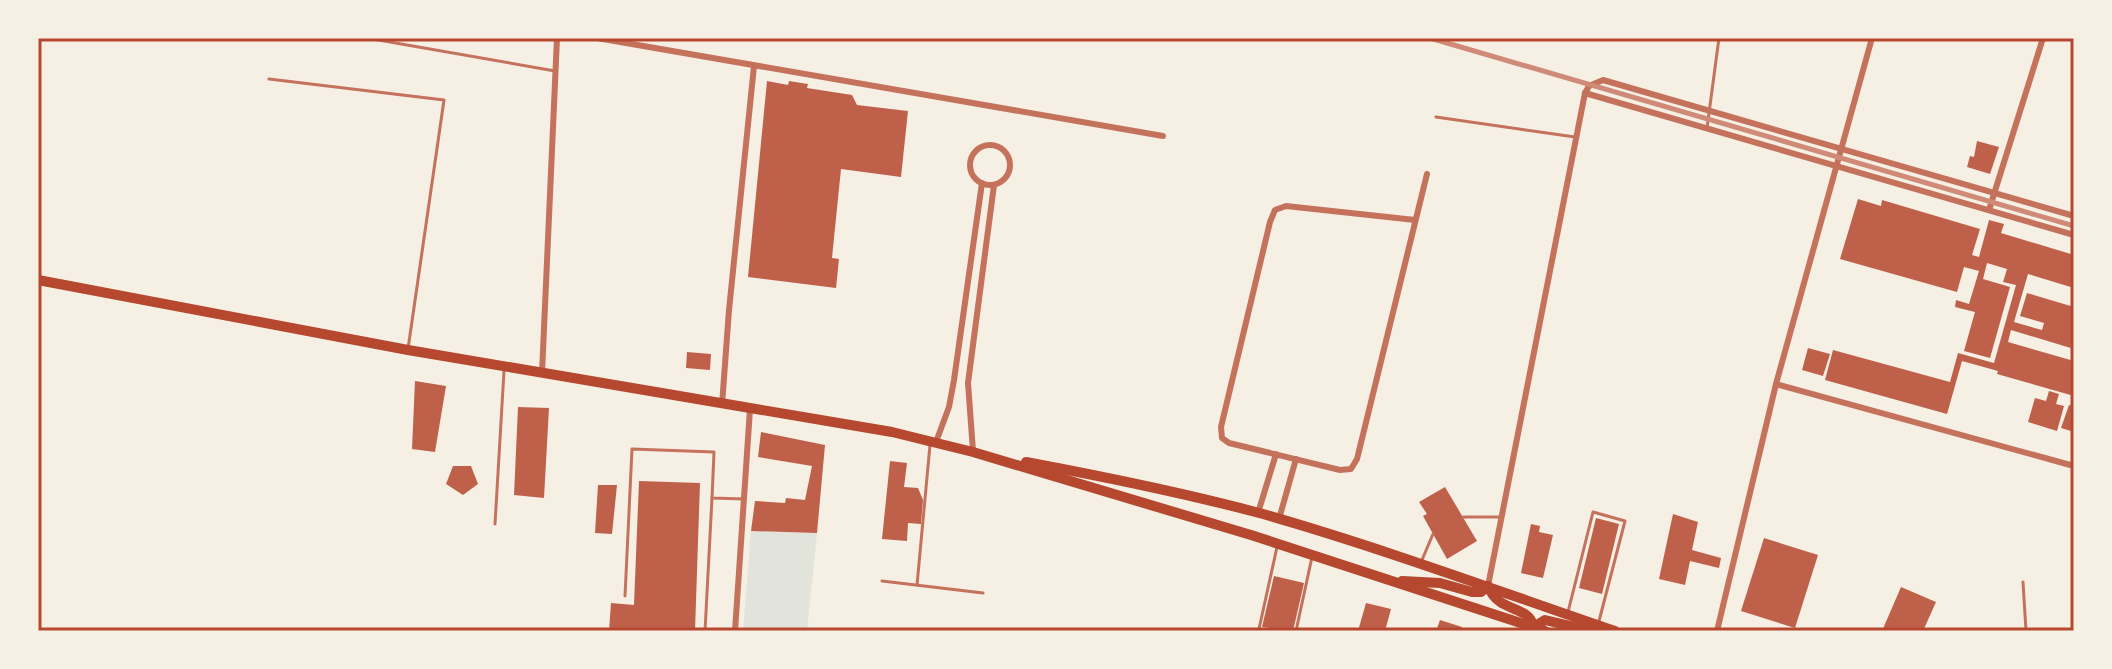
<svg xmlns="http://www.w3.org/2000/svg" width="2112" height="669" font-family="'Roboto Condensed',sans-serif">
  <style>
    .green { fill: #e2e4dc }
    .building { fill: #bf614a }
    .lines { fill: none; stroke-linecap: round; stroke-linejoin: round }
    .service { stroke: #c5725c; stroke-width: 3 }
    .minor { stroke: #c5725c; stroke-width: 6 }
    .primary { stroke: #b5482f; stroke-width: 10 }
    .rail { stroke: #cf8b77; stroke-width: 5 }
    .neatline { fill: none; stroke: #b5482f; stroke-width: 3 }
  </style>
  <rect width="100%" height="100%" fill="#f6efe4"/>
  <path class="green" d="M751,531L817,533L807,631H743Z"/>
  <g class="building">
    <path d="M767,81L788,85L789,81L808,84L807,88L852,95L857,105L908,111L901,177L841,169L832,258L839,259L836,288L748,277Z"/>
    <path d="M1977,141L1999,147L1990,174L1967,167L1970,156L1974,157Z"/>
    <path d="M1858,199L1881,206L1882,200L1980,229L1972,255L1979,257L1989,220L2004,224L2001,233L2074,255V288L2028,274L2014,322L2042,330L2044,323L2020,316L2027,293L2074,307V349L2011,330L2008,342L2074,361V396L1997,374L1998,371L1962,361L1947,414L1825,380L1833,350L1950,382L1958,353L1994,363L2016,285L2003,282L2007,269L1987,263L1983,279L2010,287L1990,358L1964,351L1975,312L1955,307L1956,300L1969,304L1979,271L1964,267L1957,292L1840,259Z"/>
    <path d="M1808,348L1830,354L1823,376L1802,370Z"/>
    <path d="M687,352L711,354L710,370L686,368Z"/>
    <path d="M415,381L446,386L435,452L412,449Z"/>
    <path d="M2049,391L2059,394L2056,404L2064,406L2057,431L2028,422L2035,398L2046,401Z"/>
    <path d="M2069,405L2074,406V432L2061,428Z"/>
    <path d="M518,407L549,408L544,498L514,495Z"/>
    <path d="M761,432L825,445L817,533L751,531L755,501L785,503L786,498L805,500L812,466L758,457Z"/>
    <path d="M890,461L907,463L904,487L918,488L923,500L921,524L908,523L907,541L882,539Z"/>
    <path d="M453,466H471L478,484L463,495L446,484Z"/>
    <path d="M639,481L700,483L695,631H609L611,603L634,605Z"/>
    <path d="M598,485H617L612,534L595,533Z"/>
    <path d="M1445,487L1477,541L1447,559L1423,516L1427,514L1419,502Z"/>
    <path d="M1673,514L1698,522L1692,550L1721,558L1719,568L1690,561L1685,585L1659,579Z"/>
    <path d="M1596,518L1619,524L1602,594L1579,588Z"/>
    <path d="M1531,524L1540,526L1539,532L1553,535L1543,578L1521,573Z"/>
    <path d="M1764,538L1818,555L1795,628L1741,611Z"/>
    <path d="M1274,576L1304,583L1293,631L1262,627Z"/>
    <path d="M1901,587L1936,602L1923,631H1882Z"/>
    <path d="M1366,603L1391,609L1385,631H1358Z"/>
    <path d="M1440,620L1462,627L1461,631H1436Z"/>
  </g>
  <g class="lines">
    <g class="service">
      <path d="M367,38L555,71"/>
      <path d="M269,79L444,100L408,349"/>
      <path d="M1436,117L1575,137"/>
      <path d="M1707,128L1719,38"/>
      <path d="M1463,517H1501"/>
      <path d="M495,524L504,371"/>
      <path d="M1422,560L1433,534"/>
      <path d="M882,581L983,593"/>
      <path d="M2023,582L2026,631"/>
      <path d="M917,585L930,445"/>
      <path d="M625,596L632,449L714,452L712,498L744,499"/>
      <path d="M1568,612L1593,512L1625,521L1599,621"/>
      <path d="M705,631L712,498"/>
      <path d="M1266,631L1259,629L1277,547"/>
      <path d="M1296,631L1312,557"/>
    </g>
    <g class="minor">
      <path d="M597,38L1163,136"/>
      <path d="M1585,93L1589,86L1603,80L2074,216"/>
      <path d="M1585,93L2074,235"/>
      <circle cx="990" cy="165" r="20"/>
      <path d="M1989,210L2043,38"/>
      <path d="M1415,220L1286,206L1275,210L1270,222L1221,427L1222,438L1229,443L1340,470L1351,469L1357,459L1427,174"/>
      <path d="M542,373L557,38"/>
      <path d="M1776,384L2074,466"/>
      <path d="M722,405L729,310L754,66"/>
      <path d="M936,442L949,407L954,380L982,183"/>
      <path d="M973,451L968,383L994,185"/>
      <path d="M1258,513L1276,454"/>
      <path d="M1279,519L1296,459"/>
      <path d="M1488,586L1585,93"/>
      <path d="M735,631L750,409"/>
      <path d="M1717,631L1776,384L1872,38"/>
    </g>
    <g class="primary">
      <path d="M38,280L408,350L892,432L973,452L1251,535L1545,631"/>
      <path d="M1026,462C1106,477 1185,493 1263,514C1382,548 1498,591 1615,631"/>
      <path d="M1402,581L1440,583L1472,592H1481L1488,586C1500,615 1527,603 1534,627L1545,620L1592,631"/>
    </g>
    <path class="rail" d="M1430,38L2074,226"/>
  </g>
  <rect width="2112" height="669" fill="none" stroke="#f6efe4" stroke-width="80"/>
  <rect x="40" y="40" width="2032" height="589" class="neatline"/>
</svg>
